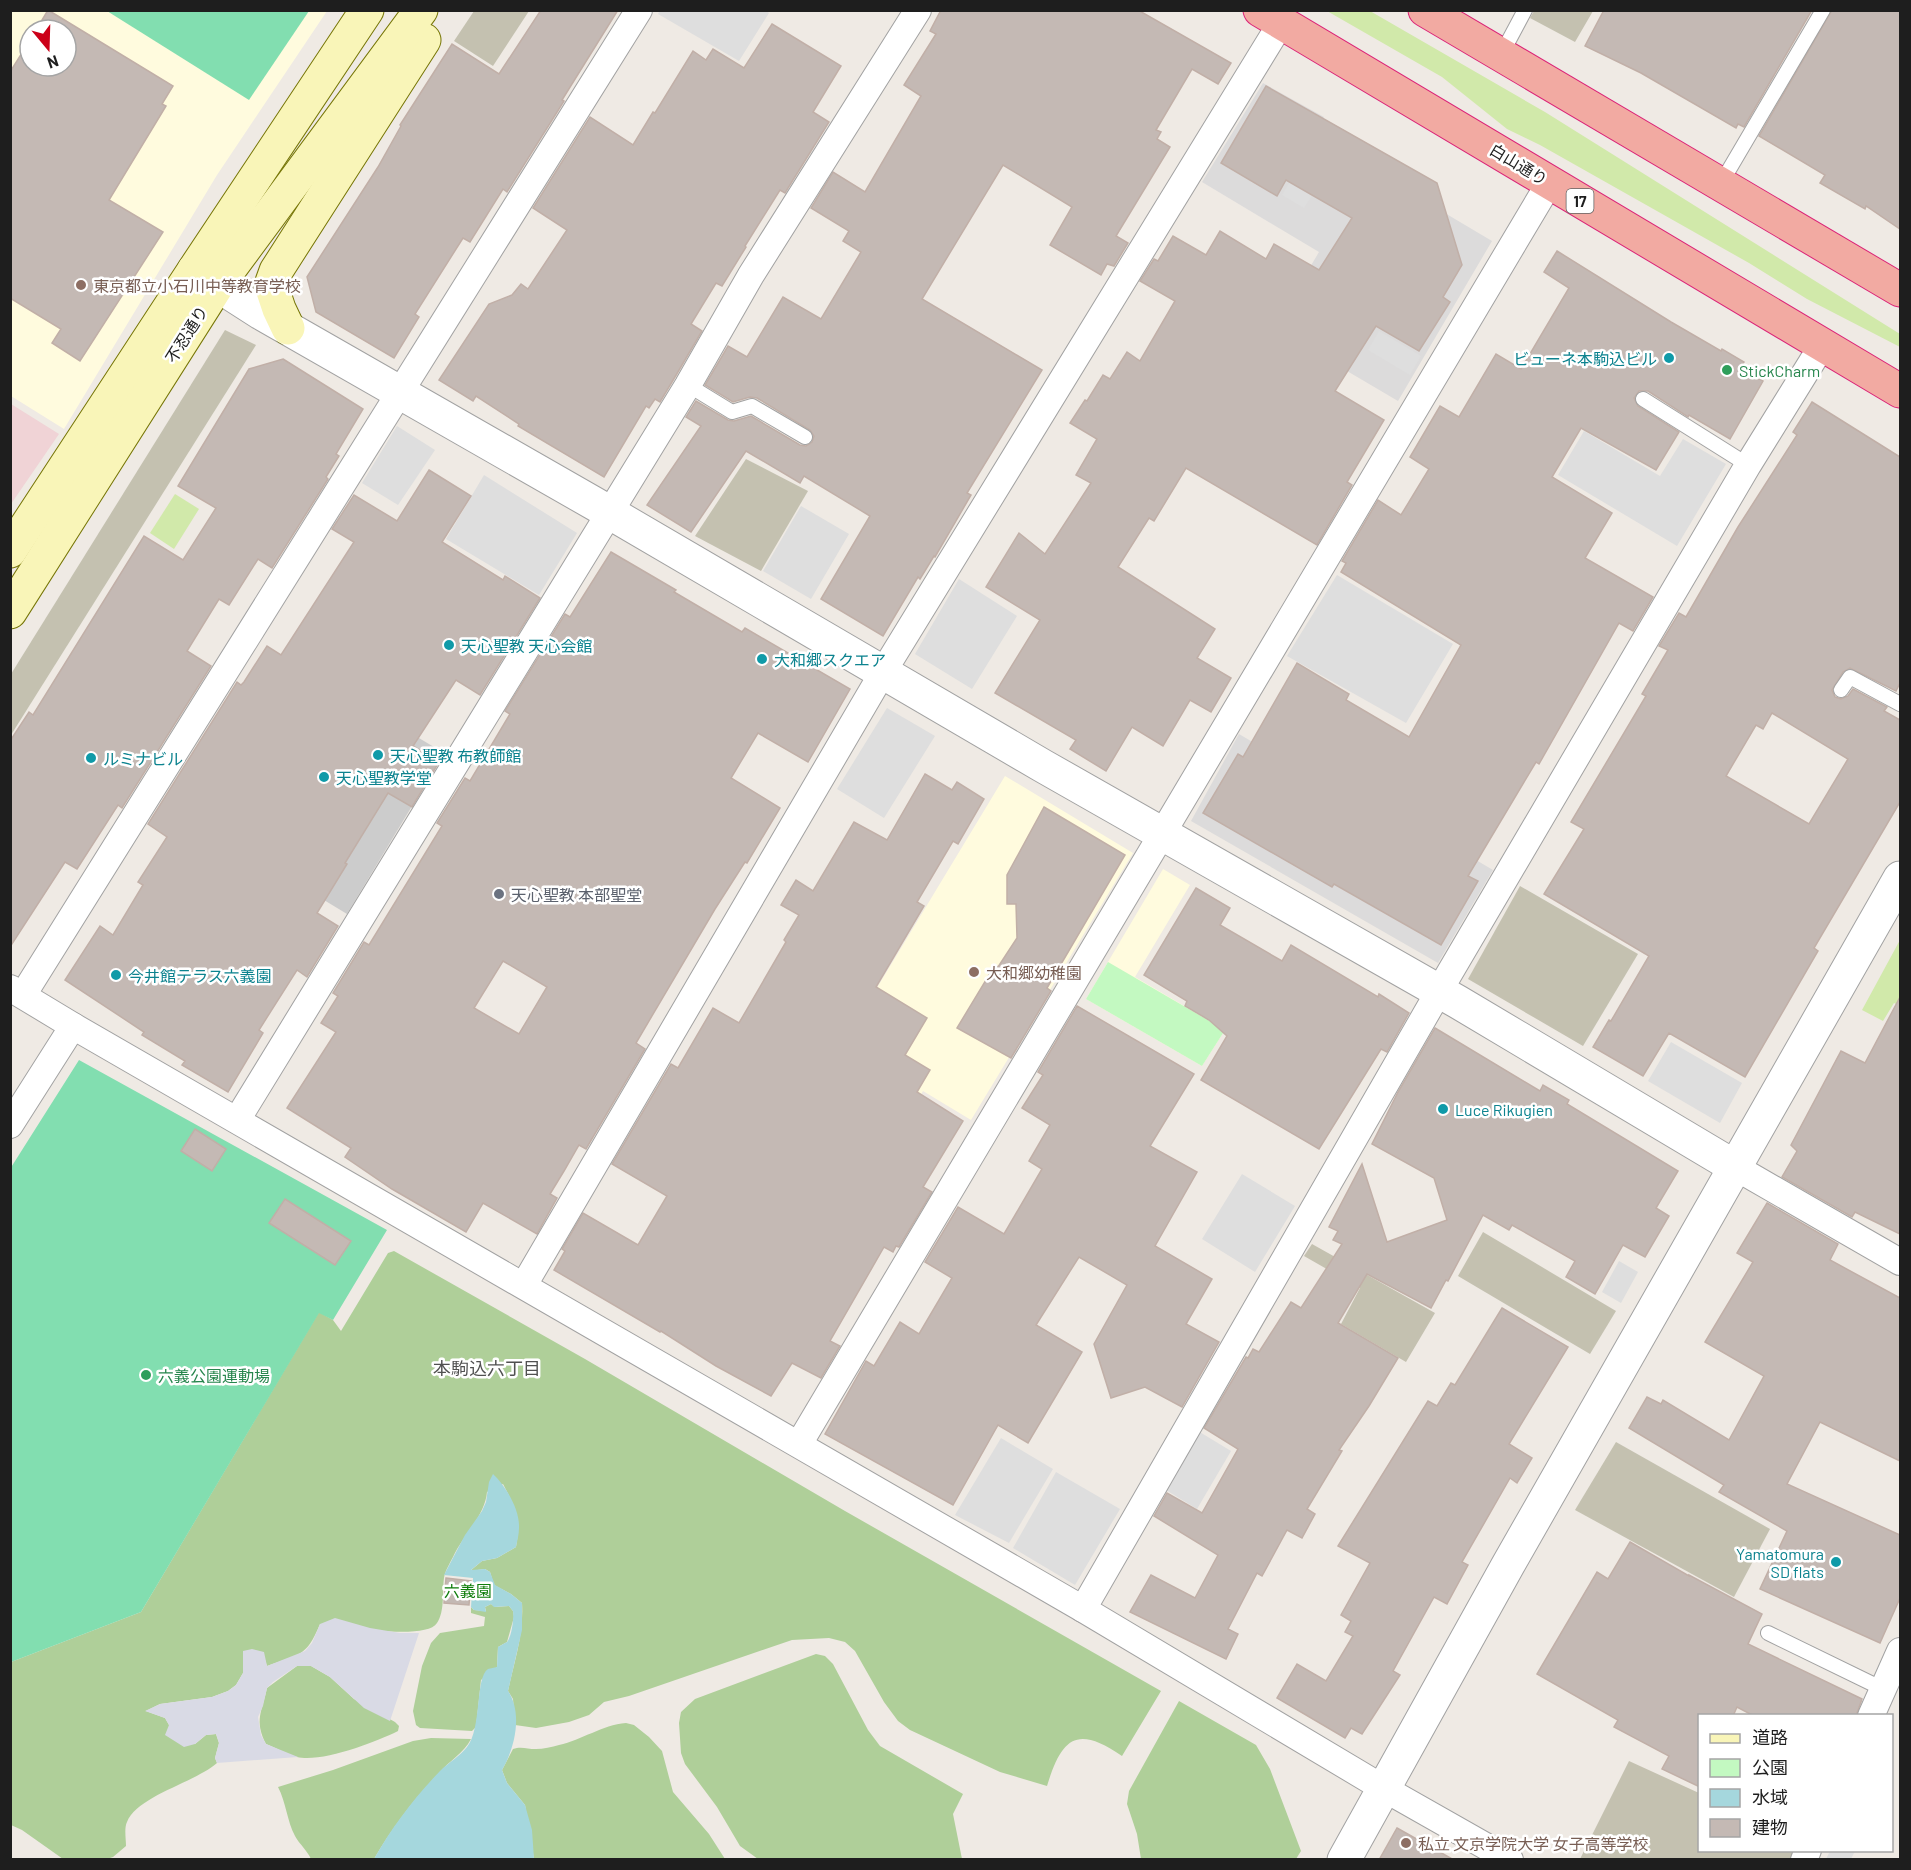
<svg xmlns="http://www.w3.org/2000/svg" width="1911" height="1870" font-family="Barlow,'Noto Sans JP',sans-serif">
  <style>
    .residential { fill: #dcdbdb }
    .commercial { fill: #f0d3d6 }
    .education { fill: #fffbde; fill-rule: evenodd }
    .religious { fill: #ccc }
    .construction { fill: #c4c1b0 }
    .grass { fill: #d1e9aa }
    .forest { fill: #afcf99 }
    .park { fill: #c3f9c1 }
    .pitch { fill: #82deb0 }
    .parking { fill: #dedede }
    .plaza { fill: #d9dae5 }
    .water { fill: #a5d7dd }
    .building { fill: #c4b9b4; stroke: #c1afa7; stroke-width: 1.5; fill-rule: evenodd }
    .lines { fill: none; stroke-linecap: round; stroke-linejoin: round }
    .service-casing { stroke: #a2a2a2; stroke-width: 16 }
    .minor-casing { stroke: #a2a2a2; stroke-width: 28 }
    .tertiary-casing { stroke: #a2a2a2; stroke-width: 35 }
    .secondary-casing { stroke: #767505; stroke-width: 35 }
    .trunk-casing { stroke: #db2478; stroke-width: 35 }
    .service { stroke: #fff; stroke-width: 14 }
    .minor { stroke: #fff; stroke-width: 26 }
    .tertiary { stroke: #fff; stroke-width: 33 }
    .secondary { stroke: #f9f5b8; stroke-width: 33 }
    .trunk { stroke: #f2aaa2; stroke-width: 33 }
    .education-dot { fill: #8d6e63; stroke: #fff; stroke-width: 2 }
    .culture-dot { fill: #0f9aa8; stroke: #fff; stroke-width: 2 }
    .leisure-dot { fill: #2e9e5b; stroke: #fff; stroke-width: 2 }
    .worship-dot { fill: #6b7280; stroke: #fff; stroke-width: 2 }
    .labels { text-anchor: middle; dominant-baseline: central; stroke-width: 5; stroke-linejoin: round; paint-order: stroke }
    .shield { fill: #fff; stroke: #626262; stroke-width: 1.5 }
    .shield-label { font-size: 15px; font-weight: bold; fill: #1e1e1e }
    .street-label { font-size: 16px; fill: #1e1e1e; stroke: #fff }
    .education-label { font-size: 16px; fill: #785e54; stroke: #fff; text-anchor: start }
    .culture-label { font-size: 16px; fill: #0d838f; stroke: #fff; text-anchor: start }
    .leisure-label { font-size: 16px; fill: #27864d; stroke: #fff; text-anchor: start }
    .worship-label { font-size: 16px; fill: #5b616d; stroke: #fff; text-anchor: start }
    .park-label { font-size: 16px; fill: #0f7d0b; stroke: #fff }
    .neighbourhood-label { font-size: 18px; fill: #515151; stroke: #fff }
  </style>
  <rect width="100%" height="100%" fill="#efeae4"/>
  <g class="residential">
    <path d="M1263,83L1324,117L1295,169L1369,168L1492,241L1398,401L1274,328L1319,252L1202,182Z"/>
    <path d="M1239,734L1358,804L1364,794L1493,870L1438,963L1191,821Z"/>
  </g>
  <path class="commercial" d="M11,404L59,434L11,504Z"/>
  <g class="education">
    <path d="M10,11H327L217,175L64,429L11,396ZM30,30H66V66H30Z"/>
    <path d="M1005,776L1133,853L971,1120L923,1091L888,1150L808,1102Z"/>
    <path d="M1163,869L1190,885L1135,977L1225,1030L1202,1066L1086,999Z"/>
  </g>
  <path class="religious" d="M347,695L444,753L347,914L250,855Z"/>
  <g class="construction">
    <path d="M474,11H529L493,66L454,41Z"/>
    <path d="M1534,11V10L1593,11L1575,42L1530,18Z"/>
    <path d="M225,330L256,345L11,735V674Z"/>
    <path d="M746,459L808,491L761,571L695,536Z"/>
    <path d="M1520,886L1638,954L1583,1046L1468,979Z"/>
    <path d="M1483,1232L1616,1311L1590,1354L1458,1276Z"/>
    <path d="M1312,1244L1435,1313L1406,1362L1341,1324L1360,1288L1304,1256Z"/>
    <path d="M1616,1442L1770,1529L1734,1597L1575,1510Z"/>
    <path d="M1629,1761L1699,1793L1700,1850L1794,1851L1790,1859H1580Z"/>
  </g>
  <g class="grass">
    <path d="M1327,11H1370L1545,112L1900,334V347L1807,299L1749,263L1540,145L1507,129L1442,77Z"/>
    <path d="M175,494L199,509L174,549L150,533Z"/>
    <path d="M1900,940V1006L1894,1003L1883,1021L1862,1010Z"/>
  </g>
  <g class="forest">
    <path d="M394,1251L585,1359L845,1511L1161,1691L1122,1756C1077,1725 1062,1737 1047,1786L1000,1772L910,1730L898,1721L884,1702L855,1651L845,1642L829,1638L792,1640L629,1696L604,1702L589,1715L569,1722L536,1728L515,1725L513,1699L508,1691C514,1662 524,1634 522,1603L511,1594L494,1585L490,1572L485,1569L470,1571L482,1561L497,1558L516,1547C521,1518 516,1509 503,1484L487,1492C485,1516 463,1535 453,1557C450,1563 445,1571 444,1578C442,1592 445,1611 437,1623C426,1641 342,1626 320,1624C306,1658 299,1654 267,1666L265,1660L243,1673L236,1685L228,1691L212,1697L160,1704L146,1711L165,1718L169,1725L195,1744L206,1735L216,1734L219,1743L215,1758L217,1763C194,1783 137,1796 127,1822C124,1828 126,1839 126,1846L113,1857L107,1859H63L22,1830L11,1825V1662L141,1612L319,1312L333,1320L341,1331L388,1253Z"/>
    <path d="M491,1604L495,1607L509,1606L513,1611L514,1617L507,1642L498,1647L497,1667L481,1680L476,1727L472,1731L420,1728L416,1725L413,1711L422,1666L431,1643L440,1633L484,1626L485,1617L471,1613V1607L474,1610L486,1611L485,1607Z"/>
    <path d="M816,1654L825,1656L833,1664L868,1730L880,1746L963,1794L953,1814L962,1859H758L740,1846L717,1807L685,1764L681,1753L679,1723L681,1712L695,1699Z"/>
    <path d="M297,1666H311L330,1677L354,1699L395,1722L399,1726L398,1731C376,1742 321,1763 297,1757C286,1754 276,1748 266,1744C254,1720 262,1712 267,1688Z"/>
    <path d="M1179,1701L1256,1745L1270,1769L1301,1851L1296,1859H1141L1137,1834L1127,1804L1129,1791Z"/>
    <path d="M626,1723L634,1725L649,1737L662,1751L673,1792L709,1834L725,1859H534L525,1805L507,1783L502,1770L513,1749C521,1746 527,1749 536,1749C543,1749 552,1747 559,1745C582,1740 602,1725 626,1723Z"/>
    <path d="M431,1738L471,1739C464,1753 449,1761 439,1773C414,1799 392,1828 374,1859H311C307,1850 300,1845 295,1836C287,1821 286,1802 278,1787L333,1770L413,1741Z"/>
  </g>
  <path class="park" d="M1108,962L1225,1030L1202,1066L1086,999Z"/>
  <g class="pitch">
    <path d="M107,11H309L249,100Z"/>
    <path d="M79,1060L387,1230L333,1320L319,1313L141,1612L11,1662L10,1169Z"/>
  </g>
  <g class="parking">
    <path d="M660,10H765L769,13L739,61L658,14Z"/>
    <path d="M1295,173L1318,186L1304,208L1282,195Z"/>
    <path d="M1379,331L1421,356L1410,375L1368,350Z"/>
    <path d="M397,426L435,450L398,505L362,483Z"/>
    <path d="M1584,431L1660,476L1683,439L1726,464L1677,546L1558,475Z"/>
    <path d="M484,475L577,533L539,595L446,539Z"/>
    <path d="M801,506L849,534L811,599L763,571Z"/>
    <path d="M1337,575L1453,644L1406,723L1287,656Z"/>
    <path d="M959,579L1017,616L972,689L915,654Z"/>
    <path d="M887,708L935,736L884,818L837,789Z"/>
    <path d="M1671,1042L1742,1083L1720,1123L1648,1081Z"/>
    <path d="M1242,1174L1295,1206L1255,1272L1202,1239Z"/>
    <path d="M1619,1261L1638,1272L1621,1303L1602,1292Z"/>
    <path d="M1198,1431L1231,1451L1197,1509L1166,1490Z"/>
    <path d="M1001,1438L1053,1469L1009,1543L955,1515Z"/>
    <path d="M1056,1472L1120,1509L1075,1585L1013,1548Z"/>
    <path d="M1830,1851V1850L1855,1851L1851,1859H1826Z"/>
  </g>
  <path class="plaza" d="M335,1618L370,1628L400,1633H419L390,1721L364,1708L330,1677L311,1666H297L273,1682L267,1688L263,1706L258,1717L261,1735L266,1744L298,1757L217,1763L215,1758L219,1743L216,1734L206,1735L195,1744L184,1747L165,1735L169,1725L165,1718L145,1711L160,1704L212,1697L228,1691L236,1685L243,1673V1651L252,1649L264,1652L267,1666L305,1651L312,1643L320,1624Z"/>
  <path class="water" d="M493,1474C506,1486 520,1510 519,1528C519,1535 517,1541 516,1547L497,1558L482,1561L471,1570L485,1569L490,1572L495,1585L511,1594L522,1603V1630L508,1691C523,1713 515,1748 502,1770L507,1783L525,1805L532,1830L534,1859H374C392,1827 414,1798 440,1771C448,1763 460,1756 467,1747C482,1729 475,1677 488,1669C491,1668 494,1668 497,1667L498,1647C498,1647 507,1642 507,1642C512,1636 514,1618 513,1611L509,1606L494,1607L491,1604L485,1607L486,1612L474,1610L471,1607L473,1578L444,1575L465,1535L482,1511L486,1502L489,1482Z"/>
  <g class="building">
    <path d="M48,10L173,86L162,104L166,106L109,200L163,232L80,361L52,343L61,329L10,298V72L30,40V66H66V30H36Z"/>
    <path d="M541,10H618L562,100L564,101L507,192L503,189L470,242L463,238L415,314L419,317L394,358L316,312L307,277L378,167L401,126L400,125L452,44L499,74Z"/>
    <path d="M941,10H1138L1231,63L1218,84L1192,69L1156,130L1161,132L1157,139L1170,147L1116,236L1128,243L1114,266L1107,264L1101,275L1050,245L1072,207L1003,165L922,299L1042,370L967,493L971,495L935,557L934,556L920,579L918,577L883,636L821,599L870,516L804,476L800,483L746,451L691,532L647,505L701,426L686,417L696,401L728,420L734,421L751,416L800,445L806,446L812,442L814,436L810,430L757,398L750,397L733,402L705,385L728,346L747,357L783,297L821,319L861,252L843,241L849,231L811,208L833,172L865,192L921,96L904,85L936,34L930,31Z"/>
    <path d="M1604,10H1812L1744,127L1738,124L1736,128L1641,73L1585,46Z"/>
    <path d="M1832,10H1900V229L1866,206L1865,209L1820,183L1825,175L1759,136Z"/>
    <path d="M772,24L841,66L813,112L829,122L785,193L780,190L745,246L746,247L722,286L716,283L691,324L702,331L675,377L660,402L655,399L649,408L646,406L604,477L518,426L519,424L476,396L473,401L439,380L489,304L512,295L521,284L528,289L567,230L533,208L590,117L633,145L653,112L655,113L693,51L706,60L713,49L744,68Z"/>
    <path d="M1266,86L1437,183L1462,265L1443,297L1450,302L1419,351L1376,326L1335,391L1384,420L1347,482L1352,485L1317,545L1186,468L1154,521L1149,518L1118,567L1215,629L1197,658L1231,678L1211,712L1190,700L1163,746L1132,727L1106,771L1070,749L1076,740L995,693L1040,620L986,587L1019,533L1045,554L1091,483L1076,475L1097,439L1070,423L1085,400L1087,401L1103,375L1110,379L1127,352L1140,361L1175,301L1140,281L1154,259L1158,261L1173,236L1206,255L1220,231L1266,259L1274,244L1319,270L1352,218L1286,180L1277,196L1221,163Z"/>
    <path d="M1557,251L1671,322L1721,351L1722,349L1744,362L1741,368L1763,381L1730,439L1689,415L1688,417L1648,391H1639L1634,398L1638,406L1679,432L1656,470L1581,428L1552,477L1612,513L1585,558L1653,597L1633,631L1619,623L1539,764L1536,762L1468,876L1478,881L1441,945L1334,884L1332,887L1203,813L1238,754L1243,757L1297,663L1349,694L1346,700L1409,737L1461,645L1341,572L1346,563L1342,561L1378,500L1401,515L1429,469L1410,457L1440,406L1459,417L1496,354L1521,369L1569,288L1544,272Z"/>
    <path d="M283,359L363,409L336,454L339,456L326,477L328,479L272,568L258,559L229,605L219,599L187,651L211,666L122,808L118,805L77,869L65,862L10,947V741L29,712L33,715L144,536L183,560L216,508L178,486L249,369Z"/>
    <path d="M1812,402L1900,457V683L1896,691L1850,668L1843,672L1832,690L1835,697L1841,699L1848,696L1853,689L1887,707L1884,711L1900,720V802L1814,948L1818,951L1745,1077L1669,1033L1643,1076L1593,1047L1609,1020L1611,1021L1649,956L1544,894L1584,829L1571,822L1646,696L1642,694L1668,650L1659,646L1679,613L1686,617L1738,527L1797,435L1793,432ZM1772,713L1848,759L1809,824L1726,776L1756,725L1763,729Z"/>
    <path d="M429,470L471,496L442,542L503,580L505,576L540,598L480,695L456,680L413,746L439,762L412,807L388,793L345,863L347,864L317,913L338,926L307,977L297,970L259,1030L263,1033L228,1092L182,1065L185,1061L142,1035L144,1032L65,980L100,926L113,935L143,885L138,882L167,837L148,824L237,682L241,685L244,682L267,646L281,655L354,542L332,529L354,495L397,521Z"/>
    <path d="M611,552L676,590L674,592L742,632L745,628L850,689L808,762L758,733L731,778L780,808L747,863L745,862L715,909L636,1043L645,1049L586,1149L579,1145L564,1171L550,1194L557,1198L537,1234L483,1203L466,1232L392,1189L345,1157L351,1148L287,1108L336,1032L321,1023L338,996L333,993L364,942L369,945L442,826L437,823L465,778L470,781L510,714L505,711L565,614L570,617ZM503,961L547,987L519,1034L474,1008Z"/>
    <path d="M925,774L952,790L957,782L984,799L958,844L953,841L917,902L924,906L876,987L927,1018L905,1055L930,1070L917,1092L963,1121L923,1187L932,1192L899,1247L896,1246L893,1252L884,1247L830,1341L840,1346L821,1378L792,1363L771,1396L716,1366L661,1331L660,1332L554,1270L565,1251L562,1249L583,1213L638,1245L667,1196L612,1164L671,1064L678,1068L713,1008L739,1023L786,942L784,940L799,915L781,905L796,880L813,891L854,822L887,840Z"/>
    <path d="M1044,807L1125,855L1047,988L1051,991L1011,1058L957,1028L995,965L998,967L1017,938L1016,904H1007V875Z"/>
    <path d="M1196,888L1230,908L1220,925L1282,961L1291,945L1378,997L1379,994L1409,1013L1387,1052L1381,1049L1319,1149L1201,1080L1227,1036L1209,1020L1185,1006L1187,1001L1144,975Z"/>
    <path d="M1900,997V1234L1855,1212L1852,1217L1782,1177L1797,1151L1791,1145L1841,1051L1865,1063Z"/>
    <path d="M1077,1006L1194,1074L1150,1146L1197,1172L1155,1246L1212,1279L1186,1324L1219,1342L1182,1407L1145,1387L1111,1398L1094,1344L1127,1285L1079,1257L1036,1325L1082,1352L1028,1443L998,1425L953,1505L825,1434L866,1361L874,1366L900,1322L919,1334L952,1278L925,1262L958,1207L1004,1234L1042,1169L1029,1161L1050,1125L1022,1108L1043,1075L1038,1072Z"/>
    <path d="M1435,1028L1540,1091L1543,1085L1569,1100L1567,1104L1678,1171L1656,1208L1669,1216L1645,1257L1623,1245L1595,1294L1566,1277L1575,1261L1512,1225L1509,1230L1483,1215L1448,1281L1446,1280L1431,1308L1367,1274L1338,1323L1398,1358L1369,1406L1339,1450L1342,1451L1307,1509L1315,1514L1302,1538L1287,1530L1262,1576L1257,1573L1228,1629L1238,1634L1226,1659L1130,1612L1151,1575L1195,1598L1218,1555L1154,1516L1167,1493L1202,1513L1238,1449L1204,1428L1246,1357L1248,1358L1253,1349L1259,1352L1291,1302L1301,1308L1342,1244L1333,1240L1338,1231L1329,1227L1362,1164L1387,1242L1447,1220L1434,1178L1372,1144L1398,1092Z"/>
    <path d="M195,1129L226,1149L212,1171L181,1151Z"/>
    <path d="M285,1199L351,1241L335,1265L269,1223Z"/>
    <path d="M1767,1203L1838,1244L1830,1260L1900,1298V1461L1820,1422L1787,1484L1900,1535V1598L1880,1643L1760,1589L1787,1531L1719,1492L1724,1485L1629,1428L1647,1397L1661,1404L1663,1400L1729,1440L1764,1376L1705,1342L1753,1262L1737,1253Z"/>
    <path d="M1502,1308L1568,1347L1509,1444L1532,1458L1517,1483L1510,1478L1462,1562L1468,1565L1447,1604L1434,1597L1393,1671L1400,1675L1362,1734L1351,1728L1345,1738L1277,1698L1297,1664L1326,1681L1353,1636L1345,1632L1351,1621L1341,1615L1370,1563L1338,1546L1428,1401L1437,1406L1451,1383L1455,1385Z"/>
    <path d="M1630,1542L1689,1576V1575L1762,1614L1748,1644L1862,1699L1856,1716H1754L1737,1707L1733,1716H1700V1787L1662,1769L1669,1756L1614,1727L1618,1720L1537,1674L1597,1572L1608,1579Z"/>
    <path d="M446,1578L471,1581L469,1605L444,1603Z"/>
    <path d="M1397,1828L1454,1860H1379Z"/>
  </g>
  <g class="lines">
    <defs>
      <g id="service">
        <path d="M1501,55L1525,10"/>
        <path d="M1720,185L1823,10"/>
        <path d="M688,385L732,412L752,406L805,437"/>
        <path d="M1643,399L1748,465"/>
        <path d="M1841,690L1850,677L1900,704"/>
        <path d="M1768,1633L1883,1689"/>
      </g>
      <g id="minor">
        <path d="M10,988L73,1026L1083,1609L1383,1788L1510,1860"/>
        <path d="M23,995L639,10"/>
        <path d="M237,1120L688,385L751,275L918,10"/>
        <path d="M10,1125L73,1026"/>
        <path d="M1735,1167L1900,1262"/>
        <path d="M524,1285L883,672L1281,23"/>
        <path d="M799,1444L1550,182"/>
        <path d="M1083,1609L1449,974L1748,465L1823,344"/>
        <path d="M1871,1716L1900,1651"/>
        <path d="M1804,1860L1808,1850"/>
      </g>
      <g id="tertiary">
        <path d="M194,270L261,313L595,504L1043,766L1458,1002L1735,1167"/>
        <path d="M1344,1860L1508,1565L1900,878"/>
      </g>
      <g id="secondary">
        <path d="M288,328L279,309L271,285L276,271L424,40"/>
        <path d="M10,551L194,270L367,10"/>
        <path d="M10,612L217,286L421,10"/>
      </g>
      <g id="trunk">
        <path d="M1260,10L1900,391"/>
        <path d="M1425,10L1900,290"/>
      </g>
    </defs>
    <use href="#service" class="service-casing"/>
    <use href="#minor" class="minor-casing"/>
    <use href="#tertiary" class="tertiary-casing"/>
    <use href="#secondary" class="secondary-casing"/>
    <use href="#trunk" class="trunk-casing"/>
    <use href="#service" class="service"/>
    <use href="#minor" class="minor"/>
    <use href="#tertiary" class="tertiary"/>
    <use href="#secondary" class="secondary"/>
    <use href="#trunk" class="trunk"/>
  </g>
  <g class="education-dot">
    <circle cx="81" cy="285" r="6"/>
    <circle cx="974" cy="972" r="6"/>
    <circle cx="1406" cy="1843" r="6"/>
  </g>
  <g class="culture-dot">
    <circle cx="1669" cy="358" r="6"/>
    <circle cx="449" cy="645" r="6"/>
    <circle cx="762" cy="659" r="6"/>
    <circle cx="378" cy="755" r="6"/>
    <circle cx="91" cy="758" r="6"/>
    <circle cx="324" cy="777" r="6"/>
    <circle cx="116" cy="975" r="6"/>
    <circle cx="1443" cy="1109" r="6"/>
    <circle cx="1836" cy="1562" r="6"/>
  </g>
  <g class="leisure-dot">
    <circle cx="1727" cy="370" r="6"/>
    <circle cx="146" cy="1375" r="6"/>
  </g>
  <circle class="worship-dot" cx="499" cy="894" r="6"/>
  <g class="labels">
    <rect class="shield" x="1566.5" y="189" width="27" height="24" rx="4.5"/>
    <g class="shield-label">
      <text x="1580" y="201">17</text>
    </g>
    <g class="street-label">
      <text transform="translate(1519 164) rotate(31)">白山通り</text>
      <text transform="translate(186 334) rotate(-58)">不忍通り</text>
    </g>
    <g class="education-label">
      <text x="93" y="285">東京都立小石川中等教育学校</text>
      <text x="986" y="972">大和郷幼稚園</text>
      <text x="1418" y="1843">私立 文京学院大学 女子高等学校</text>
    </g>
    <g class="culture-label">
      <text x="1657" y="358" text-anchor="end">ビューネ本駒込ビル</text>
      <text x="461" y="645">天心聖教 天心会館</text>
      <text x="774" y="659">大和郷スクエア</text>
      <text x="390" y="755">天心聖教 布教師館</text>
      <text x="103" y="758">ルミナビル</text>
      <text x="336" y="777">天心聖教学堂</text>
      <text x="128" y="975">今井館テラス六義園</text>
      <text x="1455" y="1109">Luce Rikugien</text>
      <text x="1824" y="1553" text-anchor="end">Yamatomura<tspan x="1824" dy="18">SD flats</tspan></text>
    </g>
    <g class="leisure-label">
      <text x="1739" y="370">StickCharm</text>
      <text x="158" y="1375">六義公園運動場</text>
    </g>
    <g class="worship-label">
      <text x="511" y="894">天心聖教 本部聖堂</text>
    </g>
    <g class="park-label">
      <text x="468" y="1590">六義園</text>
    </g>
    <g class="neighbourhood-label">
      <text x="487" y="1368">本駒込六丁目</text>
    </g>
  </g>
  <rect width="1911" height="1870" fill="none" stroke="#1e1e1e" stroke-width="24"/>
  <rect x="1698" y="1714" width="195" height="138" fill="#ffffff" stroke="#a5a5a5" stroke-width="1.5"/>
  <rect x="1710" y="1734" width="30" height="9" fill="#f9f5b8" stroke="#a5a5a5" stroke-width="1.5"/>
  <text x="1752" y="1744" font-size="18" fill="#1e1e1e">道路</text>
  <rect x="1710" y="1759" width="30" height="18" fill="#c3f9c1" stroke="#a5a5a5" stroke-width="1.5"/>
  <text x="1752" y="1774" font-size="18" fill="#1e1e1e">公園</text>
  <rect x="1710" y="1789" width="30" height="18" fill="#a5d7dd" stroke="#a5a5a5" stroke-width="1.5"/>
  <text x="1752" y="1804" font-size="18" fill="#1e1e1e">水域</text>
  <rect x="1710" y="1819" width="30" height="18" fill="#c4b9b4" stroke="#a5a5a5" stroke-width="1.5"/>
  <text x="1752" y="1834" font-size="18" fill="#1e1e1e">建物</text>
  <g transform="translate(48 48) rotate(161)"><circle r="28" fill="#ffffff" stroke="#a5a5a5" stroke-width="1.5"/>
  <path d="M0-4.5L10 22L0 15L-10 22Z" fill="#cc0018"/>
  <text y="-9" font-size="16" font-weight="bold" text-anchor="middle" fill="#1e1e1e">N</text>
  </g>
</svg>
